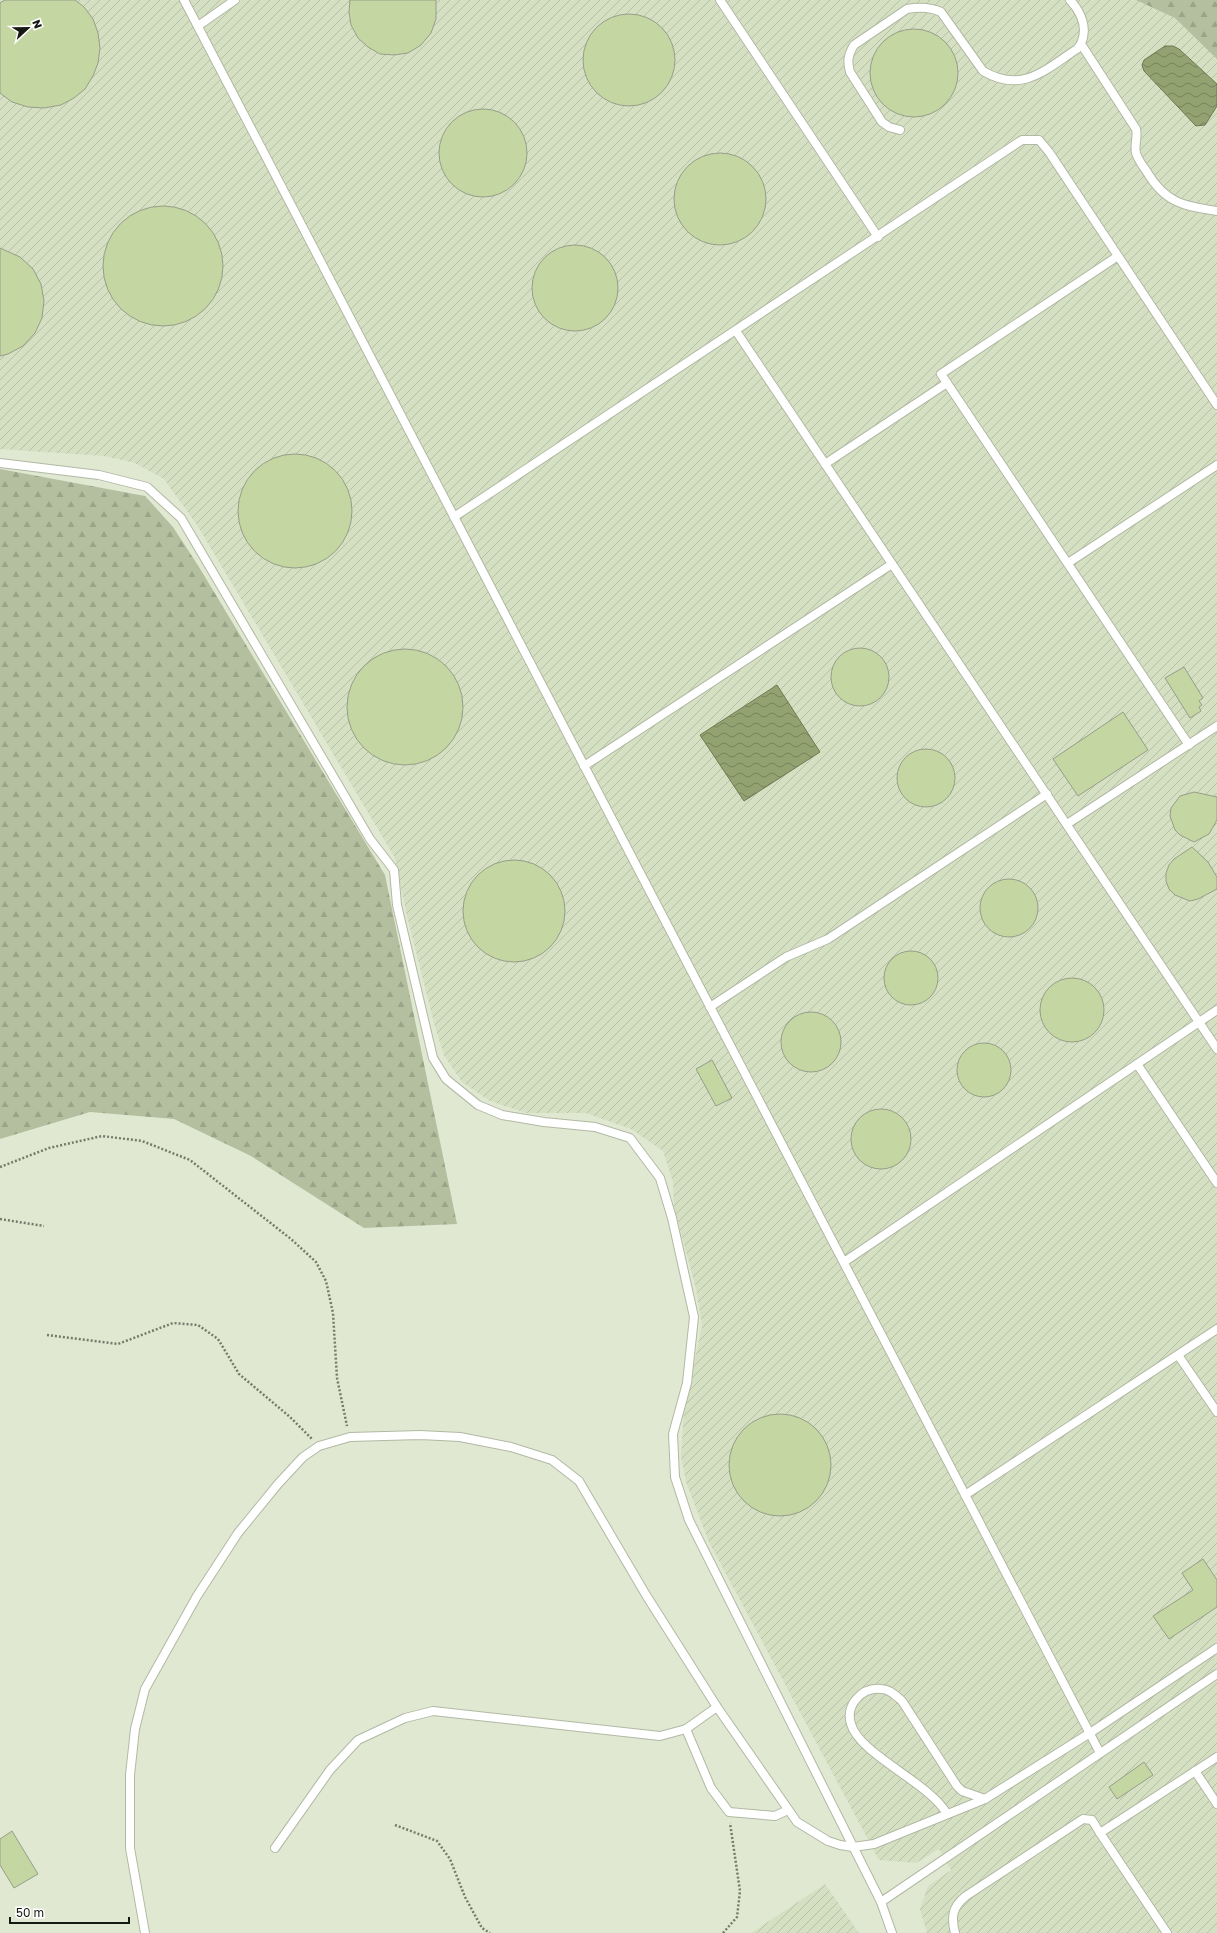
<svg xmlns="http://www.w3.org/2000/svg" width="1217" height="1933" font-family="'Golos Text',sans-serif">
  <style>
    .industrial { fill: url(#industrial-furrows) }
    .forest { fill: url(#forest-firs) }
    .water { fill: url(#water-waves); stroke: #6d7a54 }
    .building { fill: #c4d6a2; stroke: #969e89 }
    .lines { fill: none; stroke-linecap: round; stroke-linejoin: round }
    .service-casing { stroke: #b1b9a4; stroke-width: 10 }
    .path { stroke: #757a6b; stroke-width: 2.5; stroke-dasharray: 2 2; stroke-linecap: butt }
    .service { stroke: #fff; stroke-width: 8 }
  </style>
  <defs>
    <pattern id="industrial-furrows" width="10" height="10" patternUnits="userSpaceOnUse"><rect width="10" height="10" fill="#d5e0c2"/><path d="M-1 1l2-2M0 10L10 0M9 11l2-2" fill="none" stroke="#b6c0a6"/></pattern>
    <pattern id="forest-firs" width="22" height="20" patternUnits="userSpaceOnUse"><rect width="22" height="20" fill="#b4bf9f"/><path d="M5 1l3.5 6h-7zM16 11l3.5 6h-7z" fill="#9aa488"/></pattern>
    <pattern id="water-waves" width="16" height="10" patternUnits="userSpaceOnUse"><rect width="16" height="10" fill="#92a371"/><path d="M0 5q4-4 8 0t8 0" fill="none" stroke="#76845b"/></pattern>
  </defs>
  <rect width="100%" height="100%" fill="#e0e8d2"/>
  <g class="industrial">
    <path d="M0,0H1217V1933H927L920,1909L928,1886L951,1870L939,1849L916,1863L879,1860L709,1542L686,1482L681,1457L684,1409L702,1326L696,1289L674,1207L673,1182L663,1151L631,1129L586,1113H526L490,1101L462,1082L444,1055L435,1027L407,916L395,858L197,525L164,479L135,463L104,456L0,449Z"/>
    <path d="M825,1884L859,1933H751Z"/>
  </g>
  <g class="forest">
    <path d="M1136,0H1217V59L1175,18Z"/>
    <path d="M0,469L145,496L173,527L199,567L385,875L457,1224L364,1228L251,1156L174,1119L90,1112L0,1139Z"/>
  </g>
  <g class="water">
    <path d="M1165,46H1173L1179,49L1217,84V106L1205,125L1196,126L1144,71L1142,65L1144,60Z"/>
    <path d="M777,685L820,752L744,801L700,735Z"/>
  </g>
  <g class="building">
    <path d="M5,0H75L84,7L93,19L98,33L100,48L98,63L93,76L85,89L74,98L61,105L44,108L28,107L12,102L0,93V3Z"/>
    <path d="M350,0H436V19L431,33L421,45L408,53L394,55L380,54L368,47L358,38L351,25L349,12Z"/>
    <circle cx="629" cy="60" r="46"/>
    <circle cx="914" cy="73" r="44"/>
    <circle cx="483" cy="153" r="44"/>
    <circle cx="720" cy="199" r="46"/>
    <circle cx="163" cy="266" r="60"/>
    <circle cx="575" cy="288" r="43"/>
    <path d="M0,248L20,257L33,269L41,284L44,301L42,318L35,333L23,346L8,354L0,356Z"/>
    <circle cx="295" cy="511" r="57"/>
    <circle cx="860" cy="677" r="29"/>
    <circle cx="405" cy="707" r="58"/>
    <path d="M1184,667L1203,698L1199,701L1202,705L1199,707L1201,711L1190,718L1165,678Z"/>
    <path d="M1123,712L1148,750L1078,796L1053,759Z"/>
    <circle cx="926" cy="778" r="29"/>
    <path d="M1194,792L1217,797V820L1209,834L1194,842L1180,835L1175,830L1170,816L1171,808L1180,796Z"/>
    <path d="M1192,847L1208,862L1217,877V889L1198,899L1190,901L1175,895L1169,889L1166,881V873L1169,865L1174,859Z"/>
    <circle cx="514" cy="911" r="51"/>
    <circle cx="1009" cy="908" r="29"/>
    <circle cx="911" cy="978" r="27"/>
    <circle cx="1072" cy="1010" r="32"/>
    <circle cx="811" cy="1042" r="30"/>
    <circle cx="984" cy="1070" r="27"/>
    <path d="M712,1060L732,1098L716,1106L696,1069Z"/>
    <circle cx="881" cy="1139" r="30"/>
    <circle cx="780" cy="1465" r="51"/>
    <path d="M1203,1559L1217,1580V1607L1169,1639L1153,1616L1193,1590L1182,1573Z"/>
    <path d="M1144,1762L1153,1775L1117,1799L1109,1787Z"/>
    <path d="M12,1831L38,1874L14,1888L0,1865V1839Z"/>
  </g>
  <g class="lines">
    <defs>
      <g id="service">
        <path d="M184,0L1100,1753"/>
        <path d="M720,0L878,237"/>
        <path d="M1070,0C1081,12 1088,28 1081,44L1136,129C1138,137 1134,145 1136,153C1138,160 1143,166 1147,172C1165,203 1184,206 1217,211"/>
        <path d="M198,26L235,0"/>
        <path d="M900,130L889,127L882,122L850,72C847,61 848,55 854,45L907,9C919,7 930,7 941,12L983,71C1022,94 1045,70 1077,49L1081,44"/>
        <path d="M1118,256L941,374L1189,745"/>
        <path d="M736,331L1217,1049"/>
        <path d="M0,463L99,475L147,487L181,518L370,839L394,870L397,905L433,1058L446,1079L478,1105L502,1115L544,1122L595,1127L630,1138L660,1178L672,1218L694,1317L687,1383L673,1434L675,1477L689,1520L881,1902L892,1933"/>
        <path d="M825,464L947,383"/>
        <path d="M454,517L1022,140H1039L1049,152L1217,405"/>
        <path d="M1068,563L1217,465"/>
        <path d="M584,766L892,564"/>
        <path d="M1067,824L1217,726"/>
        <path d="M710,1007L786,957L828,939L1047,794"/>
        <path d="M1137,1064L1217,1183"/>
        <path d="M844,1262L1217,1010"/>
        <path d="M1178,1355L1217,1412"/>
        <path d="M965,1495L1217,1329"/>
        <path d="M686,1729L711,1788L729,1812L775,1816L788,1810"/>
        <path d="M1195,1771L1217,1804"/>
        <path d="M947,1814C930,1783 859,1754 851,1724C845,1705 862,1687 881,1689C890,1689 896,1696 902,1701L957,1786L962,1791L985,1799"/>
        <path d="M275,1848L330,1770L358,1740L405,1718L433,1711L660,1736L686,1729L717,1707"/>
        <path d="M881,1902L1217,1674"/>
        <path d="M145,1933L130,1848V1775L135,1729L145,1689L197,1596L238,1533L278,1484L303,1457L319,1446L350,1437L420,1435L460,1437L511,1447L552,1460L579,1481L646,1595L717,1707L797,1822L828,1841L840,1845L853,1847L874,1844L985,1799L1090,1733L1217,1648"/>
        <path d="M955,1933C951,1917 952,1907 966,1896L1083,1819L1092,1820L1100,1833"/>
        <path d="M1167,1933L1100,1833L1217,1757"/>
      </g>
    </defs>
    <use href="#service" class="service-casing"/>
    <g class="path">
      <path d="M0,1167L49,1148L102,1136L142,1141L190,1160L291,1239L316,1262L326,1281L333,1313L337,1378L347,1426"/>
      <path d="M0,1219L44,1226"/>
      <path d="M47,1335L118,1344L173,1323L198,1325L218,1339L239,1374L290,1417L312,1439"/>
      <path d="M395,1825L437,1841L450,1859L465,1897L482,1928L490,1933"/>
      <path d="M723,1933L737,1917L740,1891L730,1823"/>
    </g>
    <use href="#service" class="service"/>
  </g>
  <g transform="translate(28 28) rotate(68)" stroke="#ffffff" stroke-width="3" paint-order="stroke">
  <path d="M0-3L7 15L0 10L-7 15Z" fill="#161911"/>
  <text y="-6" font-size="11" font-weight="bold" text-anchor="middle" fill="#161911">N</text>
  </g>
  <path d="M10 1917v6h119v-6" fill="none" stroke="#161911" stroke-width="2"/>
  <text x="16" y="1917" font-size="12" fill="#161911" stroke="#ffffff" stroke-width="3" paint-order="stroke">50 m</text>
</svg>
